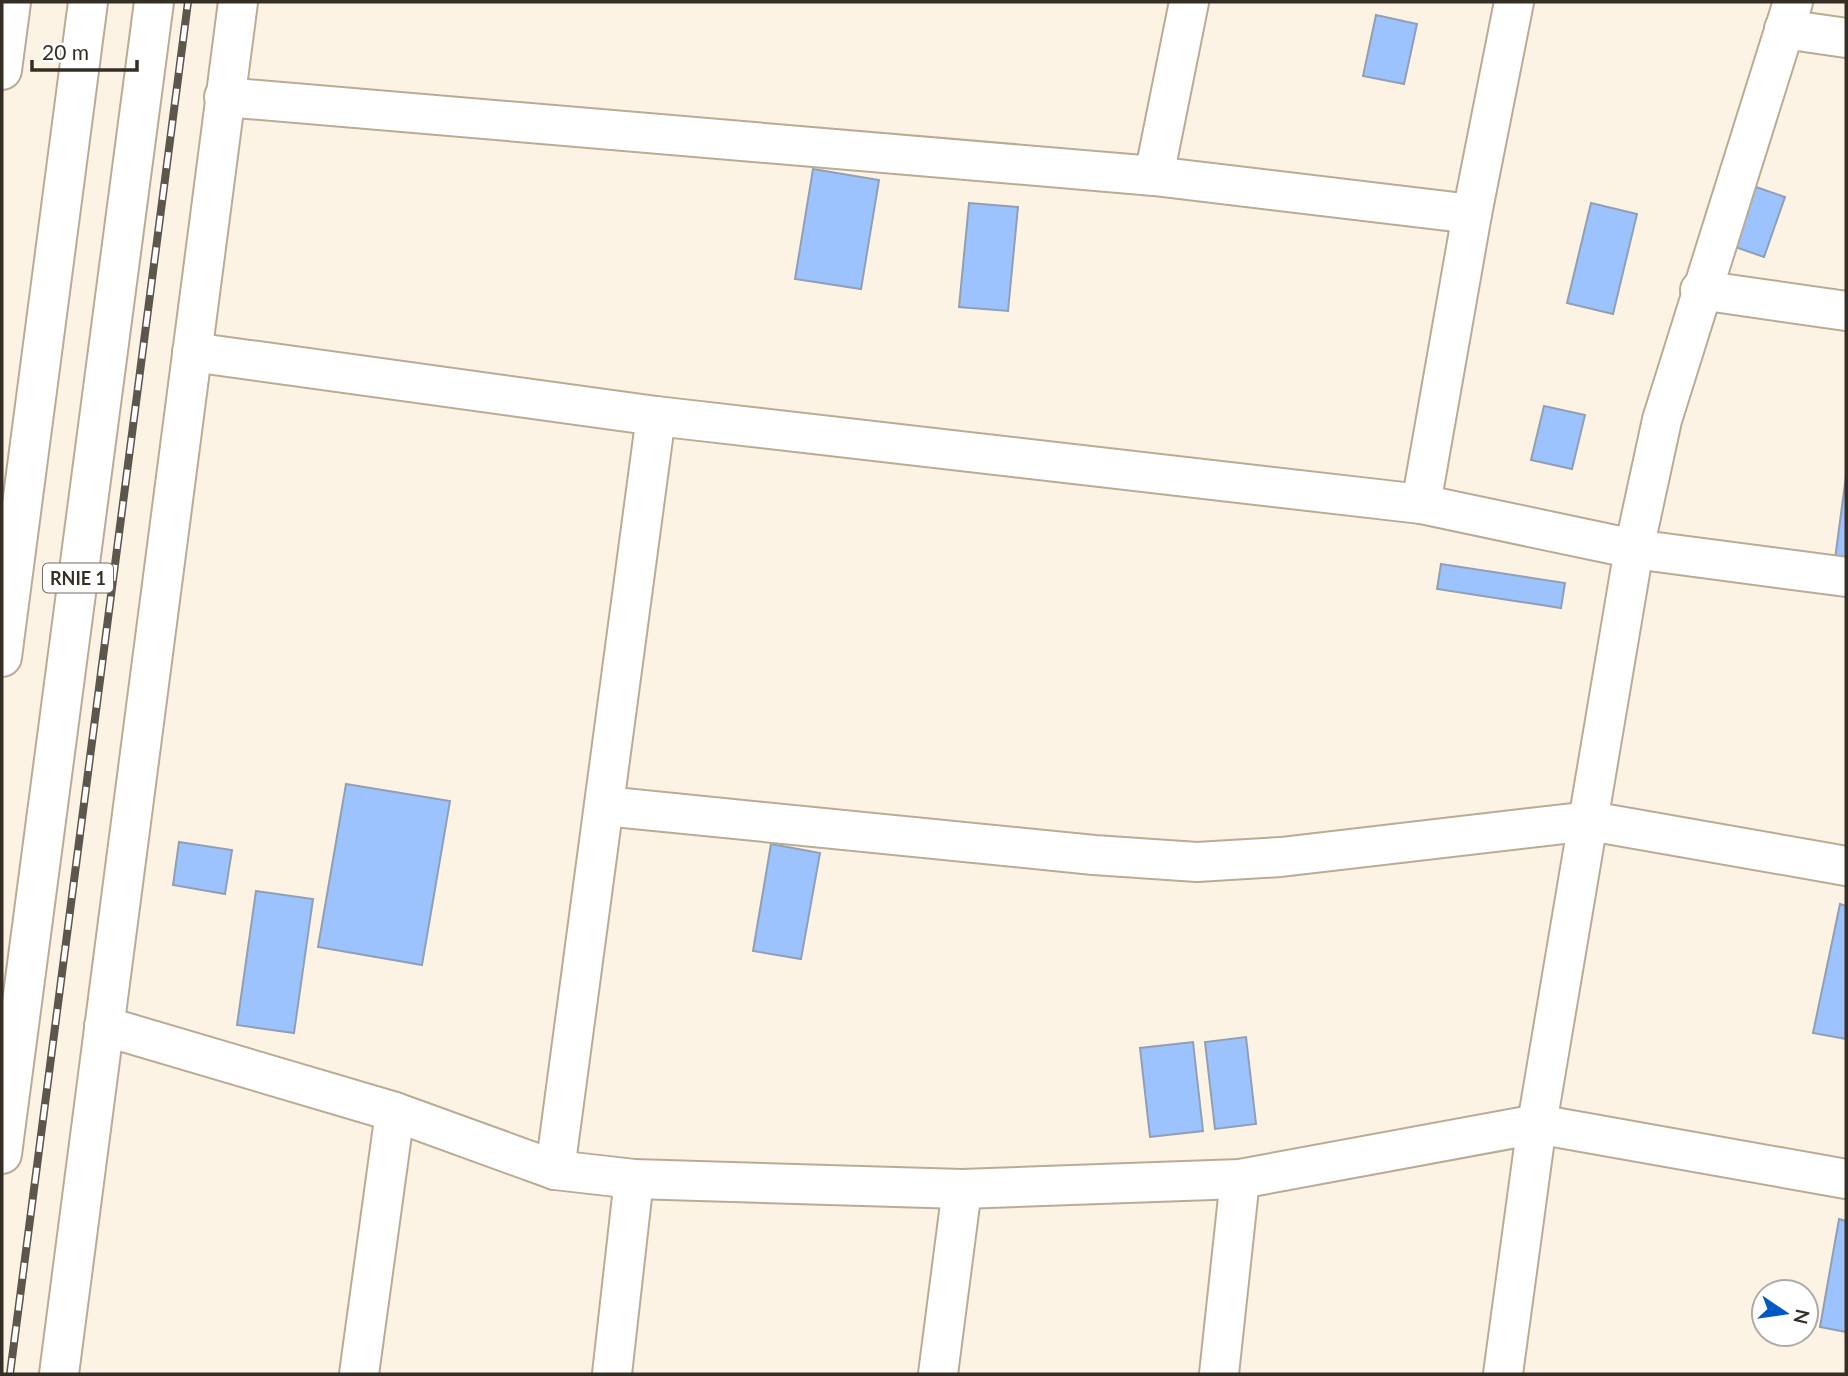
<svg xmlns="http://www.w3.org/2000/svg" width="1848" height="1376" font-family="Lato,sans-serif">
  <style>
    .building { fill: #9cc3fe; stroke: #909fb4; stroke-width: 2 }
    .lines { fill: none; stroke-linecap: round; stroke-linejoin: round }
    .minor-casing { stroke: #baab95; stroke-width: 42 }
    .highway-casing { stroke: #baab95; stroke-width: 42 }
    .minor { stroke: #fff; stroke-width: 38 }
    .highway { stroke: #fff; stroke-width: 38 }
    .rail-casing { stroke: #5d564c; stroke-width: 8 }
    .rail { stroke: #fff; stroke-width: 5; stroke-dasharray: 16; stroke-linecap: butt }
    .labels { text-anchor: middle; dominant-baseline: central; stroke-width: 7; stroke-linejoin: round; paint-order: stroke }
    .shield { fill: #fff; stroke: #716d66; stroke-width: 2 }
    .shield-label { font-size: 18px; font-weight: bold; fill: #342e25 }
  </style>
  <rect width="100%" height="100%" fill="#fdf3e5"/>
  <g class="building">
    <path d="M1376,15L1417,24L1404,84L1363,76Z"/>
    <path d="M813,169L879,180L861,289L795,279Z"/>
    <path d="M1756,187L1785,197L1764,257L1735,247Z"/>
    <path d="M969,203L1018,207L1008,311L959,307Z"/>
    <path d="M1591,203L1637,214L1613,314L1567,303Z"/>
    <path d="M1544,406L1585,415L1572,469L1531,460Z"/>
    <path d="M1846,476V560L1835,559Z"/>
    <path d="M1441,564L1565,583L1561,608L1437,589Z"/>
    <path d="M346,784L450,801L422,965L318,947Z"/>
    <path d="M179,842L232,850L225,894L173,885Z"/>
    <path d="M771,844L820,853L801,959L753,951Z"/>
    <path d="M256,891L313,899L294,1033L237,1025Z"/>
    <path d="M1840,904L1846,906V1039L1813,1033Z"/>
    <path d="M1246,1037L1256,1124L1215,1129L1205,1042Z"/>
    <path d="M1193,1042L1203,1131L1150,1137L1140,1048Z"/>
    <path d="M1839,1219L1846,1221V1332L1820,1327Z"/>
  </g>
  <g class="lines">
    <defs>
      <g id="minor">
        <path d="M1784,29L1846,38"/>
        <path d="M2,70L11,2"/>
        <path d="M224,97L1154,176L1472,214"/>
        <path d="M1154,176L1189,2"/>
        <path d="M1700,290L1846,311"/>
        <path d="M192,352L656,416L1421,504L1634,549L1846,577"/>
        <path d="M1421,504L1472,214L1514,2"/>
        <path d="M604,806L1094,855L1197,862L1281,857L1590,821L1846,866"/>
        <path d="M104,1026L395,1112L555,1170L634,1179L962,1189L1240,1179L1537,1124L1846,1179"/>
        <path d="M555,1170L656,416"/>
        <path d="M59,1374L238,2"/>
        <path d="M359,1374L395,1112"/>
        <path d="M612,1374L634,1179"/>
        <path d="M938,1374L962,1189"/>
        <path d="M1219,1374L1240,1179"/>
        <path d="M1503,1374L1537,1124L1634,549L1662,420L1793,2"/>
      </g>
      <g id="highway">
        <path d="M2,657L88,2"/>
        <path d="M2,1154L154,2"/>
      </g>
    </defs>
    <use href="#minor" class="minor-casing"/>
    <use href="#highway" class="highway-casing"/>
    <use href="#minor" class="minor"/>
    <use href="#highway" class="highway"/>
    <defs>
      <path id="rail" d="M10,1374L188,2"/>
    </defs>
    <use href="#rail" class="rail-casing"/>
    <use href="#rail" class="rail"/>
  </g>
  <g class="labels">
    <rect class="shield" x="43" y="563.5" width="70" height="29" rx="5"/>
    <g class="shield-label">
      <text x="78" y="578">RNIE 1</text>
    </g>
  </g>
  <rect width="1848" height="1376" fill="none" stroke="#342e25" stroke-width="7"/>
  <g transform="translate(1785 1313) rotate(103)"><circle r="33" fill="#ffffff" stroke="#aeaba8" stroke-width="2"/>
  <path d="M0-5L12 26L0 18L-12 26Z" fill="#0059c2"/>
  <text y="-10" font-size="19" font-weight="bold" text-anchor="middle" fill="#342e25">N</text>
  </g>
  <path d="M32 60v10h105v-10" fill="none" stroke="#342e25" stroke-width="3.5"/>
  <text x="42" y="60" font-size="21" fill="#342e25" stroke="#ffffff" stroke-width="5" paint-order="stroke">20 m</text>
</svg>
